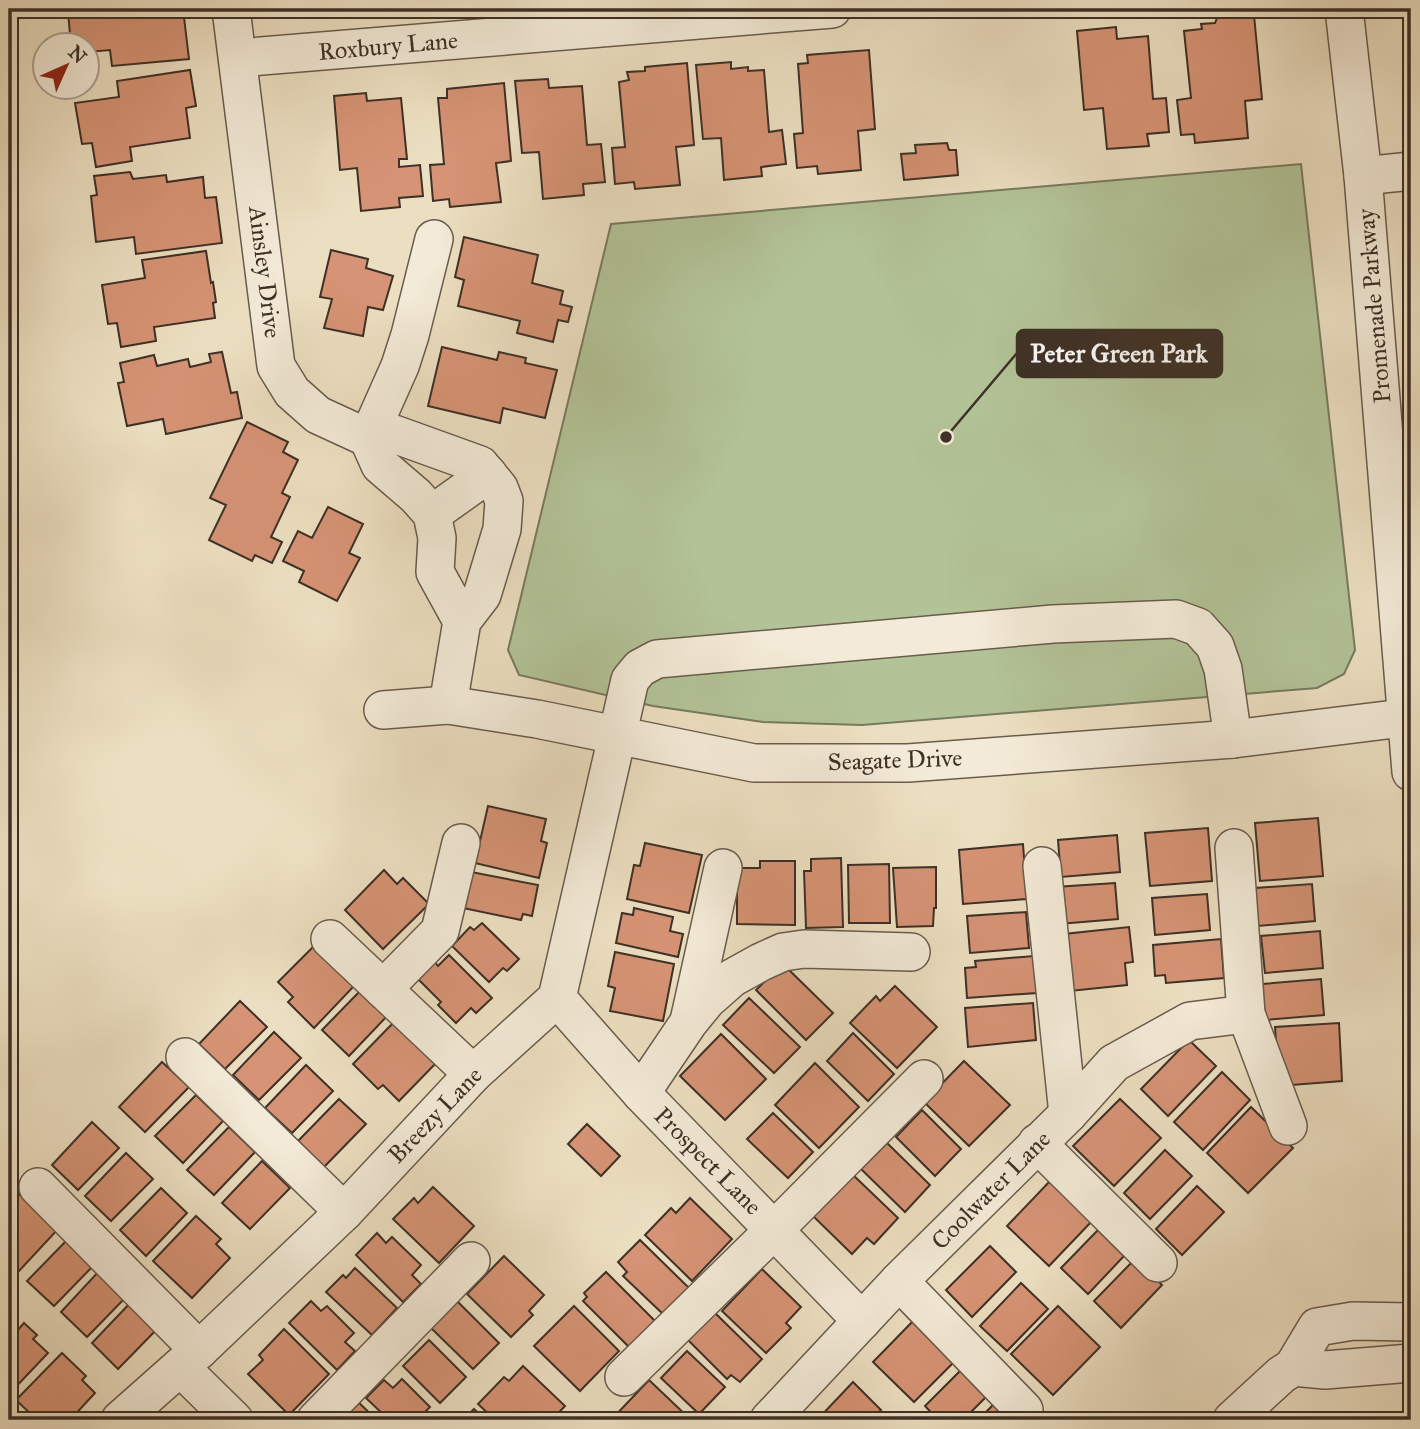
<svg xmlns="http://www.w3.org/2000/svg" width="1420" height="1429" font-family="'IM FELL Great Primer',serif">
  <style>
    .green { fill: #b2c397; stroke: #787a5e; stroke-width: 2 }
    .building { fill: #d69375; stroke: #3d3026; stroke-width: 2 }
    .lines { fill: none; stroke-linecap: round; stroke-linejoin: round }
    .minor-casing { stroke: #695c4d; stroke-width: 40 }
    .minor { stroke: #f3ead7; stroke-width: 37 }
    .labels { text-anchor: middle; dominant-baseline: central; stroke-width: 7; stroke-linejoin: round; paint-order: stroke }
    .street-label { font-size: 24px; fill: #3d3026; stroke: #f3ead7 }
    .leader { fill: none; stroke: #3d3026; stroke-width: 2.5 }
    .callout-dot { fill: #3d3026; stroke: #f3ead7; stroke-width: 2.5 }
    .callout { fill: #3d3026; stroke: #3d3026; stroke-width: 2.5 }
    .callout-label { font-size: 26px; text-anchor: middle; font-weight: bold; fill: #fff }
  </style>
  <rect width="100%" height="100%" fill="#ecdfc1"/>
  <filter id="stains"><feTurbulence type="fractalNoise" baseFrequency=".00286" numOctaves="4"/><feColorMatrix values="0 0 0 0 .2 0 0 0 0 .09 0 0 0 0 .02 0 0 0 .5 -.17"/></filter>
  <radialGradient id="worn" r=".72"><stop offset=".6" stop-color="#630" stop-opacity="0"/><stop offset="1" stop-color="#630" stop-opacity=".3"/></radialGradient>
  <path class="green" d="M1301,164L1355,650L1344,674L1317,688L862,725L763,722L653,706L519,675L508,650L611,224Z"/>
  <g class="building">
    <path d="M74,9H183L189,59L112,66L110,50L88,52V46H71L68,11L74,10Z"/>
    <path d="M1254,15L1262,99L1245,101L1248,138L1195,143L1194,134L1181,135L1177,100L1191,98L1184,31L1202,29L1201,24L1215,23L1217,18Z"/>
    <path d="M1116,27L1117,39L1148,36L1153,99L1166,98L1169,132L1147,134L1149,146L1107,149L1103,108L1084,110L1077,31Z"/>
    <path d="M869,50L875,129L858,131L861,170L818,174L817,166L797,168L794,134L803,133L798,64L808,63L807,55Z"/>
    <path d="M731,62V69L748,67V71L764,70L769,132L782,130L786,164L761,167L762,176L724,180L721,138L703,139L696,65Z"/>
    <path d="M687,63L694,145L676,147L680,185L635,189L634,182L615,184L612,148L625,147L619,82L629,80L627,72L645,71V67Z"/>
    <path d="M190,70L196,106L186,108L190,138L130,147L132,161L96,167L92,143L82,144L75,103L119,97L117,81Z"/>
    <path d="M548,79L549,88L582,86L587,145L601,144L605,182L583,184L584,195L543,199L539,152L522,153L515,81Z"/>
    <path d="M504,83L511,161L496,163L501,202L450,207L449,199L433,201L430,165L444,164L438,98H447V89Z"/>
    <path d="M366,93L367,101L401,98L407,159H399V167L420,165L423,196L399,198L400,207L361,211L357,168L340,170L334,96Z"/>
    <path d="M947,143L949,150H956L958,175L904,180L901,154L916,153L915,145Z"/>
    <path d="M130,172L133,179L166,175L167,182L203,177L205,198L216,197L222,243L136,254L134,237L96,242L91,196L97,195L94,176Z"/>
    <path d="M464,237L538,255L532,283L563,291L560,304L572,307L568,322L558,320L553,342L517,333L520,321L458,306L464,280L455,277Z"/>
    <path d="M331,250L368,259L366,268L393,276L383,310L368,307L363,336L324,328L332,299L320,297Z"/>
    <path d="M206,251L211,283L213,282L216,302L213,303L215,318L154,327L156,341L121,347L117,323L108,324L102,285L145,278L142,260Z"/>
    <path d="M442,347L497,360L499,352L526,358L525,363L557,370L545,418L503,408L500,423L428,406Z"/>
    <path d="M222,352L231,393L237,392L242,418L166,434L163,419L127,426L118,383L124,382L120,363L154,355L157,366L188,359L190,367L211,362L209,354Z"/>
    <path d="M247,422L288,442L283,452L298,460L282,493L290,497L271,537L282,542L272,563L255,555L252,561L209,540L226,505L210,498Z"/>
    <path d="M328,507L363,524L349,553L360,558L337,601L299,582L304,571L283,561L298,531L312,538Z"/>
    <path d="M488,806L546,819L541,841L547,843L539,878L475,863Z"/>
    <path d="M1318,818L1323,876L1260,881L1255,823Z"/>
    <path d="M1208,828L1212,881L1150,886L1145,833Z"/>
    <path d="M1117,835L1120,872L1061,877L1058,840Z"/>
    <path d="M645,843L702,855L689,913L627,899L634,865L640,866Z"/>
    <path d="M1023,844L1027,899L963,904L959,850Z"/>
    <path d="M841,858L843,927L806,928L804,871H811V859Z"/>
    <path d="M760,861H795V925L737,924V868H760Z"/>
    <path d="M889,864L890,923H849L848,865Z"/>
    <path d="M936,867V908H934L933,926L897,927L893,868Z"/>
    <path d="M384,870L397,884L403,878L429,904L383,949L345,910Z"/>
    <path d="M471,872L538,885L532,916L523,914L521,920L463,908Z"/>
    <path d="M1115,883L1118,919L1059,924L1055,887Z"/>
    <path d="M1312,884L1315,921L1258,926L1255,888Z"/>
    <path d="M1207,894L1210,930L1155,935L1152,898Z"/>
    <path d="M634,908L673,917L670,931L683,934L678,957L616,943L622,913L633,915Z"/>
    <path d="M1026,912L1029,948L970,953L967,916Z"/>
    <path d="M482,923L519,959L507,971L503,968L489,982L452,946L470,927L474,930Z"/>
    <path d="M1129,927L1133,962L1125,963L1127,985L1070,991L1064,934Z"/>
    <path d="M1320,931L1323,968L1265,973L1261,936Z"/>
    <path d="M1221,939L1224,978L1166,983L1165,975L1155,976L1153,945Z"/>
    <path d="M317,943L355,985L314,1028L288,1002L293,997L278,982Z"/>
    <path d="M615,952L674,964L663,1021L610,1011L615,988L608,986Z"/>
    <path d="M449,955L492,998L476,1013L471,1008L456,1023L438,1005L441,1002L417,978L434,961L438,966Z"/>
    <path d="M1034,956L1037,993L967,998L965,968L976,967L975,961Z"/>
    <path d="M783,964L833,1013L806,1040L756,990Z"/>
    <path d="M1321,979L1324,1015L1265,1020L1262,984Z"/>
    <path d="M895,986L937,1027L897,1068L850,1023L876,996L880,1001Z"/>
    <path d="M362,989L389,1014L349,1056L322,1030Z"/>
    <path d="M749,998L800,1047L774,1073L723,1025Z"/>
    <path d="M240,1001L267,1027L225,1069L199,1044Z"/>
    <path d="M1033,1003L1036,1040L968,1047L965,1008Z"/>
    <path d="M397,1019L439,1060L399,1101L383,1085L378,1089L353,1064Z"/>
    <path d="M1339,1023L1342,1081L1279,1086L1275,1027Z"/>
    <path d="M274,1032L301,1058L259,1100L233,1075Z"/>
    <path d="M853,1033L894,1074L868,1101L827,1061Z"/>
    <path d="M721,1034L766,1079L725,1120L680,1076Z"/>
    <path d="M1189,1040L1216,1066L1168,1116L1141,1089Z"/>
    <path d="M964,1061L1010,1105L969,1146L924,1102Z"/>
    <path d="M162,1062L189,1087L145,1132L119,1107Z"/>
    <path d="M815,1063L859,1107L819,1148L775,1105Z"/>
    <path d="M306,1065L333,1091L292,1133L265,1108Z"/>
    <path d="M1222,1072L1250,1100L1203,1150L1174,1122Z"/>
    <path d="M196,1095L223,1121L183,1163L155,1136Z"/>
    <path d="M339,1099L366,1124L324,1167L298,1141Z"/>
    <path d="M1120,1099L1161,1138L1114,1186L1073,1146Z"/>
    <path d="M1251,1107L1293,1148L1248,1193L1207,1153Z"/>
    <path d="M922,1110L961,1149L935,1176L896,1137Z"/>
    <path d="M773,1113L813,1152L788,1178L747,1139Z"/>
    <path d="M92,1122L119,1148L78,1190L52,1165Z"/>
    <path d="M587,1124L620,1156L601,1176L568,1144Z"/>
    <path d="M229,1127L255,1152L214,1195L187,1170Z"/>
    <path d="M887,1143L930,1185L905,1212L861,1169Z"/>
    <path d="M1165,1150L1192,1176L1150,1219L1124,1193Z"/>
    <path d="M126,1153L153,1179L111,1221L85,1196Z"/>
    <path d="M262,1161L290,1188L250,1229L222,1203Z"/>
    <path d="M852,1174L898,1218L874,1244L867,1238L852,1254L813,1216Z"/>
    <path d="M1051,1180L1093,1220L1049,1266L1007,1226Z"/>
    <path d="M1197,1186L1224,1212L1182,1255L1156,1229Z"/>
    <path d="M433,1187L474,1226L439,1263L393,1219L414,1198L418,1203Z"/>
    <path d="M161,1188L187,1213L146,1256L120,1230Z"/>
    <path d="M22,1192L59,1228L19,1271L9,1261V1206Z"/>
    <path d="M690,1198L732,1239L692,1281L645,1235L671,1208L676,1213Z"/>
    <path d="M196,1216L221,1239L216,1244L230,1258L192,1298L153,1261Z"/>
    <path d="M1098,1230L1124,1256L1088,1294L1061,1268Z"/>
    <path d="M377,1233L386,1243L392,1237L421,1265L412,1275L421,1284L403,1302L356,1255Z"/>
    <path d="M69,1238L95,1264L54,1306L27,1281Z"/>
    <path d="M640,1240L689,1288L664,1315L623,1276L627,1272L618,1262Z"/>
    <path d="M990,1246L1016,1272L972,1317L946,1290Z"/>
    <path d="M504,1256L544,1295L529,1311L533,1315L511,1337L467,1294Z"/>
    <path d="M1135,1259L1162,1285L1121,1328L1094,1301Z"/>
    <path d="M355,1268L397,1308L372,1335L326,1292L343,1275L346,1278Z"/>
    <path d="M101,1269L128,1295L87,1337L61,1312Z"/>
    <path d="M762,1269L801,1307L786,1323L791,1328L766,1353L722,1311Z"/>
    <path d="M606,1272L656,1322L630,1348L583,1301L587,1297L584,1293Z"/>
    <path d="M1021,1283L1048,1309L1007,1351L980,1326Z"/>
    <path d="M133,1300L160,1326L118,1369L92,1343Z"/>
    <path d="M456,1300L499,1343L473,1369L430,1327Z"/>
    <path d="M311,1301L321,1311L327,1306L354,1333L345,1342L355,1351L337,1370L289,1323Z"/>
    <path d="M574,1306L619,1351L580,1391L534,1346Z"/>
    <path d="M1058,1306L1100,1347L1053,1395L1011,1354Z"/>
    <path d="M712,1310L762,1359L740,1382L731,1375L727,1379L685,1337Z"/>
    <path d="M916,1318L958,1358L914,1402L873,1362Z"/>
    <path d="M24,1323L37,1335L33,1339L48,1353L10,1393L9,1392V1340Z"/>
    <path d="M284,1329L329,1374L289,1415L248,1374L263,1360L259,1355Z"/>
    <path d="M429,1340L466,1377L440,1403L403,1366Z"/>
    <path d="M687,1351L725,1387L699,1414L661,1378Z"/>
    <path d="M62,1353L86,1376L82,1380L95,1393L70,1420H37L16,1400Z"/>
    <path d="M523,1366L565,1406L552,1420H495L478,1404L504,1377L509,1381Z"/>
    <path d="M964,1367L990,1393L963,1420H938L925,1406Z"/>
    <path d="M402,1379L430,1407L424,1413L432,1420H389L366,1398L384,1380L393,1388Z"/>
    <path d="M649,1380L691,1420H611Z"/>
    <path d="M853,1382L881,1410L871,1420H817Z"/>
    <path d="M1001,1397L1025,1420H978Z"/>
    <path d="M355,1399L377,1420H336Z"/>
    <path d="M474,1409L486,1420H463Z"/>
  </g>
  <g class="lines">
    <defs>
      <g id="minor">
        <path d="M231,9L276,366L292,392L318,415L368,438"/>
        <path d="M1344,9L1363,176L1411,772"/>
        <path d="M238,58L832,9"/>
        <path d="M1363,176L1411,171"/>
        <path d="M368,438L394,434L480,465L499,488L504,501L502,529L482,595L462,621L448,705"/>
        <path d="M368,438L380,465L416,496L432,514L437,538L435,572L462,621"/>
        <path d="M368,438L400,366L410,335L434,239"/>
        <path d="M432,514L488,474"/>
        <path d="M383,710L448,705L537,719L754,763H908L1233,739L1411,717"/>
        <path d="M1234,848L1246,1014L1288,1126"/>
        <path d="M1042,866L1068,1114"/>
        <path d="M330,939L473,1074"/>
        <path d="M383,989L440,931L461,843"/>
        <path d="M557,998L641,1093L862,1321"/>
        <path d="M689,1021L723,868"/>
        <path d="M185,1057L344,1212"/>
        <path d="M641,1093L689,1022L707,1000L732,978L761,962L783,952L804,949L911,952"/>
        <path d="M1037,1143L1158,1263"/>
        <path d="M38,1187L199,1350"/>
        <path d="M899,1281L1024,1410"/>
        <path d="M180,1367L234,1420"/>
        <path d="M1293,1367L1325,1370L1411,1363"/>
        <path d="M624,1377L775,1229L924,1079"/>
        <path d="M120,1420L199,1350L344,1212L473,1074L557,998L630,680L640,668L657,659L1053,624L1176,619L1198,627L1215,646L1223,669L1233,739"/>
        <path d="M316,1420L471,1261"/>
        <path d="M769,1420L899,1281L1068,1114L1114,1063L1190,1021L1246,1014"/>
        <path d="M1232,1420L1281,1375L1293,1367L1317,1327L1353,1321L1411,1322"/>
      </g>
    </defs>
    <use href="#minor" class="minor-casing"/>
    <use href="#minor" class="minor"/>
  </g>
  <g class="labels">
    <g class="street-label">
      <text transform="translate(388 46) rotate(-5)">Roxbury Lane</text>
      <text transform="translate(265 272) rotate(83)">Ainsley Drive</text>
      <text transform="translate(1374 306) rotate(-95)">Promenade Parkway</text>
      <text transform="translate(895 760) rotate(-2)">Seagate Drive</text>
      <text transform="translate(435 1115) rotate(-46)">Breezy Lane</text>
      <text transform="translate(708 1161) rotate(45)">Prospect Lane</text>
      <text transform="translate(991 1190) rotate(-45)">Coolwater Lane</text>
    </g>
  </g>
  <path class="leader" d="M946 437L1017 353"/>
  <circle class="callout-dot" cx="946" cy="437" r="7"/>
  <rect class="callout" x="1017" y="330" width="205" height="47" rx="7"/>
  <g class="callout-label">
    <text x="1119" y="362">Peter Green Park</text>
  </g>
  <rect width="1420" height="1429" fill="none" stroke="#ecdfc1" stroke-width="35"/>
  <rect x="10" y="10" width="1399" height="1408" fill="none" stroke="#3d3026" stroke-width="3.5"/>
  <rect x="18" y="18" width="1385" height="1394" fill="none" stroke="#3d3026" stroke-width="2"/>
  <g transform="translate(66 66) rotate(45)"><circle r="33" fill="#f3ead7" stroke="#aaa090" stroke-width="2"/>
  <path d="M0-5L12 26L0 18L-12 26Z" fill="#8f2418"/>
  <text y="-10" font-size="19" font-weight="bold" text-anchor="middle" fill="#3d3026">N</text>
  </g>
  <rect width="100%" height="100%" filter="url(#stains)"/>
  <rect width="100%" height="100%" fill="url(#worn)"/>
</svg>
